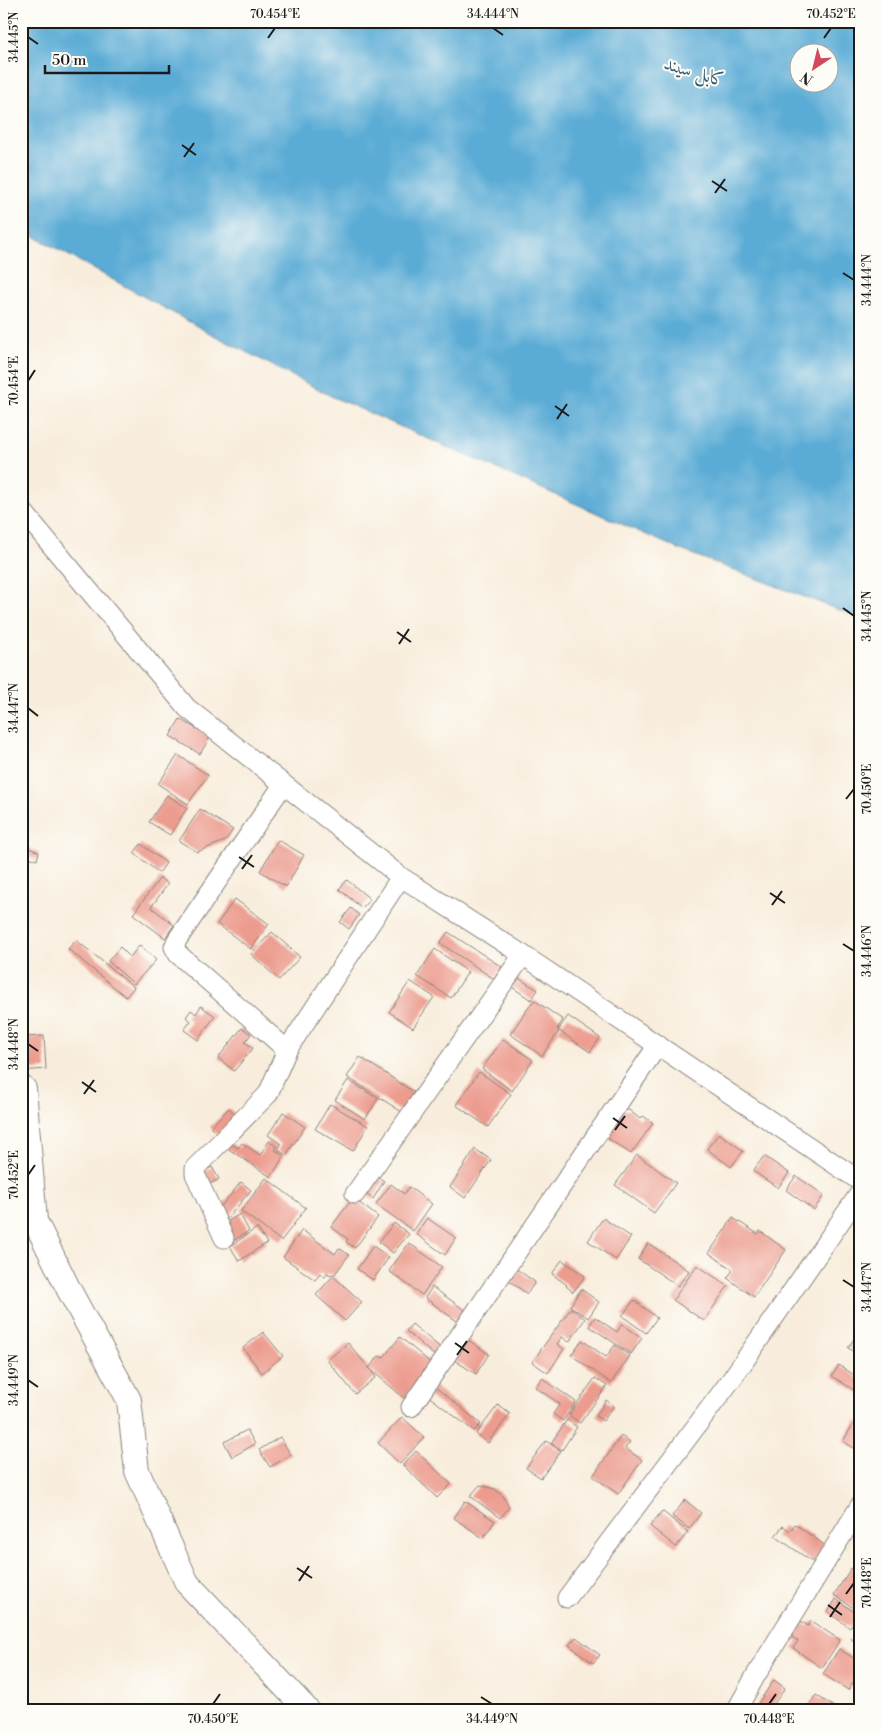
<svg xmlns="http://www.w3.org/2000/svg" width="881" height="1732" font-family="'Libre Bodoni',Amiri,serif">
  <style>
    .water { fill: #5aabd5; stroke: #3b6478; fill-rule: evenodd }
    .building { fill: #ec9c8f }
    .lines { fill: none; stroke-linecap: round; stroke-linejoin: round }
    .minor-casing { stroke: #8a847c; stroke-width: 21 }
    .tertiary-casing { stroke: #8a847c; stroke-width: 26 }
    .minor { stroke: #fff; stroke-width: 19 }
    .tertiary { stroke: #fff; stroke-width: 24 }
    .ticks { fill: none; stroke: #1c1c1c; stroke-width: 2 }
    .labels { text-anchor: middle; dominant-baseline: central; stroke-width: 4; stroke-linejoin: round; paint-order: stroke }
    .water-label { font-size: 19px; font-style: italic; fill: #385c6f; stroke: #fdfcf7 }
    .neatline { fill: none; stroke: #1c1c1c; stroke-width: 2 }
    .ticks-label { font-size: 12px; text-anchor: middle; fill: #1c1c1c }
  </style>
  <rect width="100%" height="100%" fill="#fdfcf7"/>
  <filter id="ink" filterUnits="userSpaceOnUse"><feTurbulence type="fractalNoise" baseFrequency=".02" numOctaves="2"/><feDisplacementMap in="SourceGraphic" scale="10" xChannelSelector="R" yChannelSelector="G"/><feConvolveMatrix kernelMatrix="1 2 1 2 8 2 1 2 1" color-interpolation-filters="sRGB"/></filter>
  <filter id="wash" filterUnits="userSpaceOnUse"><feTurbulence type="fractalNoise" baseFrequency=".0096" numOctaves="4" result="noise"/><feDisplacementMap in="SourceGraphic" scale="20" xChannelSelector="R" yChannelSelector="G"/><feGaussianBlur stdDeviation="1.12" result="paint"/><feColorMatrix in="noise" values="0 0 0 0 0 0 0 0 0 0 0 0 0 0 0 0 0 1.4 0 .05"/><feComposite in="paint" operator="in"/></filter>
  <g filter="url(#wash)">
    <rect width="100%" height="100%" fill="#f8eddc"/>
    <path class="water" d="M21,21H860V618L681,550L333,397L204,330L21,229ZM798,52H828V82H798Z"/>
    <g id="blocks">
      <g class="building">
        <path d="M180,719L210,737L200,754L170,736Z"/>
        <path d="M178,755L208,775L188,804L158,784Z"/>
        <path d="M167,795L187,808L170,835L149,822Z"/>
        <path d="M200,809L233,830L225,841L197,852L179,841Z"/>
        <path d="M278,840L304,855L286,887L260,871Z"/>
        <path d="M141,844L166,863L159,873L134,853Z"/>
        <path d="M21,845L39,852L37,860L29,857L26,865L21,863Z"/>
        <path d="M160,878L168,884L151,907L174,925L165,938L133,914Z"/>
        <path d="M347,880L370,899L362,908L339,889Z"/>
        <path d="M235,899L269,924L251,949L217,924Z"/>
        <path d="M351,908L359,915L349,929L340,922Z"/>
        <path d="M272,932L300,957L279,980L251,954Z"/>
        <path d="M448,932L502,967L494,979L440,943Z"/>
        <path d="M76,940L134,987L126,997L68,949Z"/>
        <path d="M140,945L156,960L134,984L108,961L120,947L130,957Z"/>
        <path d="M435,949L468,972L451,998L417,976Z"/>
        <path d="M515,976L538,990L531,1000L509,985Z"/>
        <path d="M410,981L434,997L413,1028L389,1012Z"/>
        <path d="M534,1000L563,1020L557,1029L559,1031L542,1056L510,1034Z"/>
        <path d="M201,1006L215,1016L198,1040L184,1030L191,1021L186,1017L191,1010L196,1014Z"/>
        <path d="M568,1016L600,1038L590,1052L558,1030Z"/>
        <path d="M242,1028L251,1034L245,1042L253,1048L234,1071L218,1058Z"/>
        <path d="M44,1036L46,1069L21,1071V1037Z"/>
        <path d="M503,1039L533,1060L512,1091L482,1069Z"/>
        <path d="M360,1057L414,1092L402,1112L347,1077Z"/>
        <path d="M479,1072L511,1094L488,1127L456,1105Z"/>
        <path d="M348,1080L378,1099L365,1119L335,1100Z"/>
        <path d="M330,1104L368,1126L353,1151L315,1129Z"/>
        <path d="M229,1108L237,1116L218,1135L210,1127Z"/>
        <path d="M621,1110H629L640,1119L643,1116L653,1123L631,1154L601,1134Z"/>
        <path d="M283,1112L305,1127L286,1155L278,1150L281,1144L268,1135Z"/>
        <path d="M719,1133L743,1151L731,1167L707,1149Z"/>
        <path d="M227,1141L238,1148L242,1143L260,1155L269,1141L277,1147L275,1150L284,1156L271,1177L224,1146Z"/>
        <path d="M475,1149L491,1160L465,1198L450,1187Z"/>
        <path d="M637,1155L676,1183L654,1213L615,1185Z"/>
        <path d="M764,1156L789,1173L778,1188L753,1171Z"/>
        <path d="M212,1167L219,1179L206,1186L200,1173Z"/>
        <path d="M376,1176L384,1181L373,1199L364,1193Z"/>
        <path d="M796,1176L824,1195L814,1210L786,1190Z"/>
        <path d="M266,1178L306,1208L281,1241L241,1211Z"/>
        <path d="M241,1182L251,1190L227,1219L217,1211Z"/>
        <path d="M391,1184L404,1194L409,1187L432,1204L413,1231L376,1204Z"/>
        <path d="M353,1198L378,1217L355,1248L346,1242L348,1239L331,1227Z"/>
        <path d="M240,1214L249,1231L233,1241L223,1224Z"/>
        <path d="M427,1218L456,1238L445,1255L416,1234Z"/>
        <path d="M603,1218L631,1237L616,1260L588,1241Z"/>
        <path d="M733,1218L758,1234L760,1231L786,1250L754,1297L727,1278L733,1270L709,1253Z"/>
        <path d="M394,1223L409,1234L393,1253L379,1242Z"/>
        <path d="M257,1228L267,1243L239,1261L230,1246Z"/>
        <path d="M302,1230L335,1254L339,1248L349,1255L334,1275L332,1274L331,1275L327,1273L325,1277L320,1273L315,1280L283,1257Z"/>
        <path d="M409,1243L442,1267L422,1295L389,1271Z"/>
        <path d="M648,1243L689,1271L678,1286L638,1259Z"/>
        <path d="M373,1246L389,1257L373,1280L357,1269Z"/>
        <path d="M562,1260L585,1276L573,1292L566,1286L567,1285L552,1274Z"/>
        <path d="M697,1265L728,1286L704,1321L673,1300Z"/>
        <path d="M515,1268L535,1282L527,1294L507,1279Z"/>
        <path d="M333,1276L362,1302L345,1321L316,1295Z"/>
        <path d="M432,1287L469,1313L461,1324L425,1298Z"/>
        <path d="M581,1289L599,1302L588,1318L570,1306Z"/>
        <path d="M634,1300L657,1318L646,1333L622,1316Z"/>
        <path d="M571,1308L585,1319L569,1342L562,1337L557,1344L564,1349L548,1373L532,1362Z"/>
        <path d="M595,1317L617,1332L622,1324L642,1338L631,1354L589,1326Z"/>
        <path d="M412,1324L443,1350L436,1357L406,1331Z"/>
        <path d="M263,1332L283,1356L262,1373L243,1348Z"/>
        <path d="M857,1334L860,1335V1352L858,1354L848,1348Z"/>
        <path d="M400,1337L433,1365L404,1398L369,1368L376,1377L355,1394L327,1360L348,1343L369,1368L379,1356L383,1358Z"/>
        <path d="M467,1339L489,1354L476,1374L454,1360Z"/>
        <path d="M582,1340L606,1357L615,1345L630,1356L611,1383L571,1355Z"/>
        <path d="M839,1365L860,1379V1394L832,1376Z"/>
        <path d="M542,1378L576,1402L563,1421L553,1414L560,1404L535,1387Z"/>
        <path d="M595,1378L607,1386L580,1423L569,1415Z"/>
        <path d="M434,1386L481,1424L474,1431L427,1395Z"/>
        <path d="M606,1400L614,1406L603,1421L596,1416Z"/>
        <path d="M498,1405L510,1414L488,1443L476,1434Z"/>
        <path d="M402,1417L424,1437L400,1464L378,1443Z"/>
        <path d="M567,1420L577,1427L562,1450L551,1443Z"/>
        <path d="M856,1420L860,1423V1452L843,1441Z"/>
        <path d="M247,1430L255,1444L232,1457L224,1442Z"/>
        <path d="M621,1436L630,1442L625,1448L642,1460L618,1494L593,1476Z"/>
        <path d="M280,1437L291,1455L270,1467L259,1450Z"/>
        <path d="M546,1441L561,1451L541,1478L526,1468Z"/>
        <path d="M416,1451L451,1484L437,1498L403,1465Z"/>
        <path d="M480,1485L495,1489L504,1497L509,1507L500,1518L470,1496Z"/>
        <path d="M685,1500L701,1513L689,1529L672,1516Z"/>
        <path d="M465,1501L495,1521L483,1538L454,1518Z"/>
        <path d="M662,1511L688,1532L676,1547L650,1526Z"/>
        <path d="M795,1524L826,1546L814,1563L775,1536L783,1526L790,1531Z"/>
        <path d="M851,1568L860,1573V1605L857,1610L834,1595Z"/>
        <path d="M836,1599L859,1615L850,1628L828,1612Z"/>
        <path d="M796,1618L808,1626L811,1621L840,1640L822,1668L793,1648L798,1641L786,1633Z"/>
        <path d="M860,1625V1645L851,1639Z"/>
        <path d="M576,1637L600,1655L593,1663L569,1645Z"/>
        <path d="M839,1649L860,1662V1673L848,1690L823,1674Z"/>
        <path d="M774,1680L785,1688L769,1711H753Z"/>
        <path d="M816,1695L840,1711H805Z"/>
      </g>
    </g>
  </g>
  <g filter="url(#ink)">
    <use href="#blocks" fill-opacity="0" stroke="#8a847c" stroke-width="1"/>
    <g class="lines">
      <defs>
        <g id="minor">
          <path d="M21,509L187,708L401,877L523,955L860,1181"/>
          <path d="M283,785L177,940L174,947L178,954L287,1050"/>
          <path d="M355,1194L523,955"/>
          <path d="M224,1238L195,1174V1168L268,1094L287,1050L401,877"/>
          <path d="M411,1407L658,1045"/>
          <path d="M567,1598L731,1380L860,1193"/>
          <path d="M736,1711L756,1675L860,1506"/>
        </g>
        <path id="tertiary" d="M21,1087L24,1089L35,1221L69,1290L129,1400L137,1471L187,1583L308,1711"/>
      </defs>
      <use href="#minor" class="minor-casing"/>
      <use href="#tertiary" class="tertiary-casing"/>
      <use href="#minor" class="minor"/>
      <use href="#tertiary" class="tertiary"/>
    </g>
  </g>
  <path class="ticks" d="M493,28L503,35M28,37L38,44M268,38L275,28M824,38L831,28M182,145L196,155M184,157L194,143M712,181L727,191M715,193L725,179M843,273L854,280M28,381L35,370M555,406L569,416M557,419L567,404M843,608L854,616M397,632L411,642M399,644L409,629M28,708L38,716M846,799L854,789M239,857L254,867M242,869L252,855M770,893L785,903M772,905L782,891M843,944L854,951M28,1044L38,1051M82,1082L96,1092M84,1094L94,1080M613,1118L627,1128M615,1130L625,1116M28,1175L35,1165M843,1280L854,1287M455,1343L469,1353M457,1355L467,1341M28,1380L38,1387M297,1568L312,1578M299,1581L309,1566M846,1594L854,1583M828,1605L842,1615M830,1617L840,1602M481,1697L492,1704M213,1704L220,1694M769,1704L776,1694"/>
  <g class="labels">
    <g class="water-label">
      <text transform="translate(695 72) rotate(17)">کابل سيند</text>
    </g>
  </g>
  <rect width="881" height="1732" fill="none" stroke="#fdfcf7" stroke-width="55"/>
  <g transform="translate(814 68) rotate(215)"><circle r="24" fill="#fdfcf7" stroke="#a3a29f"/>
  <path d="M0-4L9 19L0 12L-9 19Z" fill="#d1495b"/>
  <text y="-8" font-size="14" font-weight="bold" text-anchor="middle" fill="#1c1c1c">N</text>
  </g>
  <path d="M45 65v8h124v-8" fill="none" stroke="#1c1c1c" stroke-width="2.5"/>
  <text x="52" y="65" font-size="15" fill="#1c1c1c" stroke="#fdfcf7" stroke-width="4" paint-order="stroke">50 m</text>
  <rect x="28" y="28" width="826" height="1676" class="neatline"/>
  <g class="ticks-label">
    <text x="275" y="18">70.454°E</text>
    <text x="493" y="18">34.444°N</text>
    <text x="831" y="18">70.452°E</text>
    <text transform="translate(14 37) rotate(-90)" y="4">34.445°N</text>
    <text transform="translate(867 280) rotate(-90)" y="4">34.444°N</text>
    <text transform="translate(14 381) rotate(-90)" y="4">70.454°E</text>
    <text transform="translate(867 616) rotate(-90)" y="4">34.445°N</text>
    <text transform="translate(14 708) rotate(-90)" y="4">34.447°N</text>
    <text transform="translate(867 789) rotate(-90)" y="4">70.450°E</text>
    <text transform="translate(867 951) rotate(-90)" y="4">34.446°N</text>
    <text transform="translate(14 1044) rotate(-90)" y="4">34.448°N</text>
    <text transform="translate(14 1175) rotate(-90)" y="4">70.452°E</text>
    <text transform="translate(867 1287) rotate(-90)" y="4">34.447°N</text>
    <text transform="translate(14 1380) rotate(-90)" y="4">34.449°N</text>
    <text transform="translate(867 1583) rotate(-90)" y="4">70.448°E</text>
    <text x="213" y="1723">70.450°E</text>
    <text x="492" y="1723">34.449°N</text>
    <text x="769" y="1723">70.448°E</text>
  </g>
</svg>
